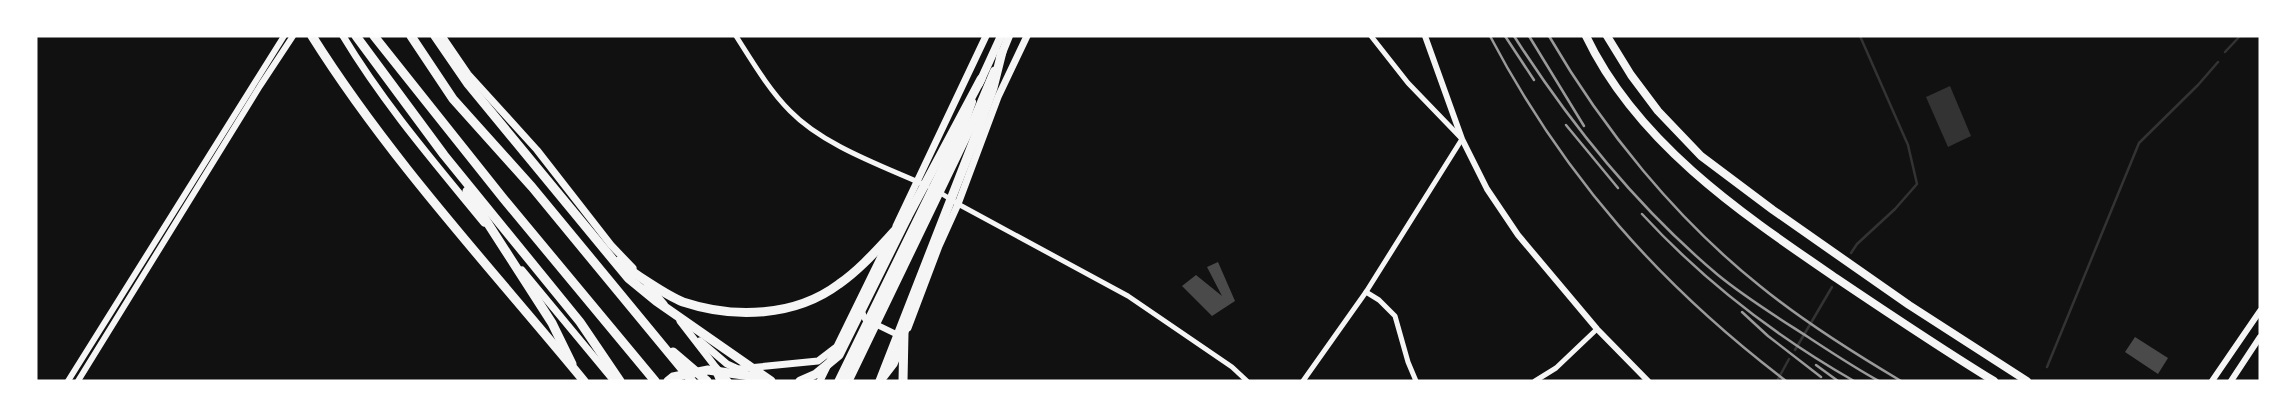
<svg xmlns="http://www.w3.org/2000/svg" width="2296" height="417" font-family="'Libre Baskerville',serif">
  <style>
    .water { fill: #333 }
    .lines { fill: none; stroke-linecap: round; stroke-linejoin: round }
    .stream { stroke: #333; stroke-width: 2.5 }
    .building { fill: #4a4a4a }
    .minor { stroke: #f5f5f5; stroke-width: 5 }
    .tertiary { stroke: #f5f5f5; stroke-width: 6 }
    .secondary { stroke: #f5f5f5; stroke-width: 7 }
    .primary { stroke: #f5f5f5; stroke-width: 8 }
    .trunk { stroke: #f5f5f5; stroke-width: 9 }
    .motorway { stroke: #f5f5f5; stroke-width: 9 }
    .rail { stroke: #9a9a9a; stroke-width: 2.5 }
  </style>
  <rect width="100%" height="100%" fill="#111"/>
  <path class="water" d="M1950,86L1971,136L1948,147L1926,97Z"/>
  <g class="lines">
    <g class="stream">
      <path d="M2225,52L2240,36"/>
      <path d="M1851,253L1857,244L1895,209L1917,184L1908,145L1860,36"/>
      <path d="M1795,350L1832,287"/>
      <path d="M2047,367L2139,143L2198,85L2218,62"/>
      <path d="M1777,381L1789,359"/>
    </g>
  </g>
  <g class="building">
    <path d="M1218,262L1235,301L1212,316L1182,286L1196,275L1222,296L1207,267Z"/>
    <path d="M2135,337L2168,358L2158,374L2125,352Z"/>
  </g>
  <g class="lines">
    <g class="minor">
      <path d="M736,36C752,61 769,90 790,111C824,146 883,166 927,186"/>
      <path d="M939,192L958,204L1128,296L1232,367L1247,381"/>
      <path d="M1366,292L1379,300L1395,316L1408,362L1416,381"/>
      <path d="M1303,381L1366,292L1462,139L1408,83L1371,36"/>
      <path d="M1535,381L1556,368L1597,329"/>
    </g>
    <g class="tertiary">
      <path d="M1425,36L1462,139L1487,189L1518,235L1597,329L1648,381"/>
      <path d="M861,309L865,319L900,336"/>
      <path d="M68,381L284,36"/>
      <path d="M78,381L260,86L293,36"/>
      <path d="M2212,381L2260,311"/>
      <path d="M2231,381L2260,337"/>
    </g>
    <g class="secondary">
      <path d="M343,36C384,104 434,162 484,223"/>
      <path d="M442,36L468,74L537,150L611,245L633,268"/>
      <path d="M896,226L986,36"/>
      <path d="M522,270L614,381"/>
      <path d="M647,284L664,304"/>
      <path d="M680,321L714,365L728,381"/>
      <path d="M908,328L939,246L958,204L998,97L1027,36"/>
      <path d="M700,341L727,364L738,369L818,361L835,348"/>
      <path d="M714,367L720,381"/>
      <path d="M884,377L894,364L903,343"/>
      <path d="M820,381L889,240"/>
    </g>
    <g class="primary">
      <path d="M1586,36C1637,143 1741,213 1836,278C1888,313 1940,348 1994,381"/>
      <path d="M1607,36L1631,75L1658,111L1701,156L1773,210L1909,305L2027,381"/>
      <path d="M1000,58L1009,36"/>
      <path d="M979,84L1001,36"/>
      <path d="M964,125L972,102"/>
      <path d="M971,126L994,71"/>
    </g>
    <g class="trunk">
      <path d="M356,36L444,155L580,322L620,381"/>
      <path d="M374,36L503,198L655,381"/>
      <path d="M411,36L453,99L532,187L692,381"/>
      <path d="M435,36L468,84L628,278L656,301L771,381"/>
      <path d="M467,191L552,323L572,364"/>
      <path d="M619,261C631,272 668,296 683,302C734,319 795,317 839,284C865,266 885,240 907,218"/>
      <path d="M673,352L707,381"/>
      <path d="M668,381L673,377L708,370L750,376L765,381"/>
      <path d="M800,381L816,374L839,355L907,218L981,79"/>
      <path d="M839,381L964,125"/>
      <path d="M848,381L971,126"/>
      <path d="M880,381L978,130L993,88L1002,52"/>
      <path d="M903,381L904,333L907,321"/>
    </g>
    <path class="motorway" d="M312,36C390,160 491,268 584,381"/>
    <g class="rail">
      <path d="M1490,36C1564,177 1660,285 1786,381"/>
      <path d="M1505,36L1534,80"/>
      <path d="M1514,36C1571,125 1637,207 1718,275C1746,298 1777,317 1808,337C1831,352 1855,368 1879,381"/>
      <path d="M1529,36L1584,126"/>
      <path d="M1549,36C1603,129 1676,219 1760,286C1804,322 1852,352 1901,381"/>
      <path d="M1566,125L1618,188"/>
      <path d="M1642,214C1703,280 1777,337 1854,381"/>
      <path d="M1742,312L1768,336L1821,377"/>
      <path d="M1816,365L1838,381"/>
    </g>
  </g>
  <rect width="2296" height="417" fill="none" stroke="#ffffff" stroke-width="75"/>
</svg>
